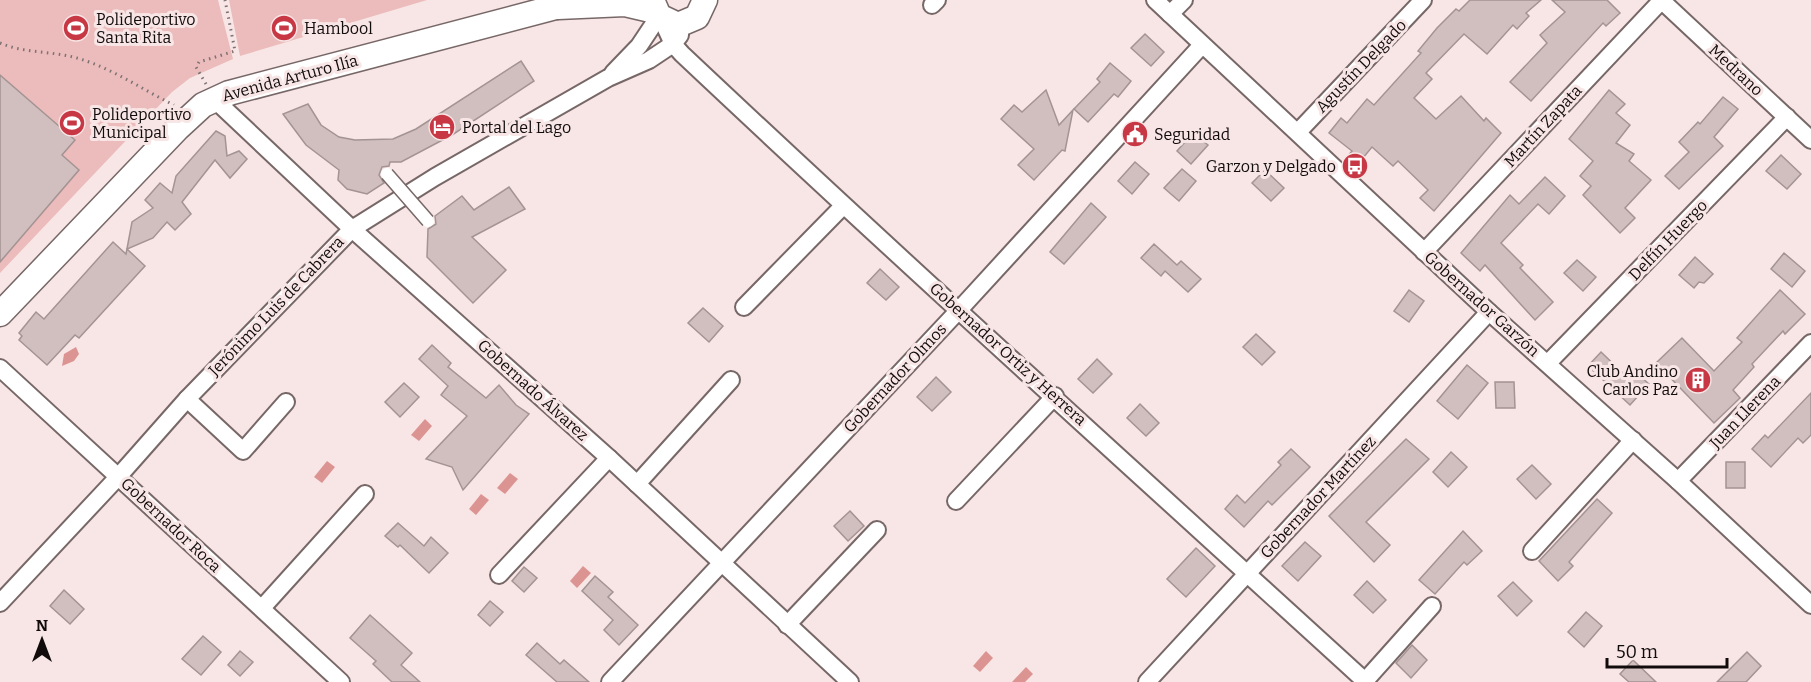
<svg xmlns="http://www.w3.org/2000/svg" width="1811" height="682" font-family="Bitter,serif">
  <style>
    .green { fill: #ebbcbb }
    .water { fill: #dc9492 }
    .building { fill: #d0bfbe; stroke: #a49393; stroke-width: 1.5 }
    .lines { fill: none; stroke-linecap: round; stroke-linejoin: round }
    .minor-casing { stroke: #776867; stroke-width: 20 }
    .secondary-casing { stroke: #776867; stroke-width: 27 }
    .path { stroke: #7e7272; stroke-width: 3; stroke-dasharray: 1.5 4.5; stroke-linecap: butt }
    .minor { stroke: #fff; stroke-width: 16 }
    .secondary { stroke: #fff; stroke-width: 24 }
    .pedestrian-bridge-casing { stroke: #776867; stroke-width: 15; stroke-linecap: butt }
    .pedestrian-bridge { stroke: #fff; stroke-width: 12 }
    .labels { text-anchor: middle; dominant-baseline: central; stroke-width: 6; stroke-linejoin: round; paint-order: stroke }
    .poi-label { font-size: 16px; fill: #110b0b; stroke: #f8e6e6; text-anchor: start }
    .street-label { font-size: 16px; fill: #110b0b; stroke: #f8e6e6 }
  </style>
  <rect width="100%" height="100%" fill="#f8e6e6"/>
  <g class="green">
    <path d="M0,0H218L233,59L190,78L172,92L0,273Z"/>
    <path d="M229,0H427L240,56Z"/>
  </g>
  <g class="water">
    <path d="M76,347L79,354L74,361L62,366L64,354Z"/>
    <path d="M425,419L432,426L419,441L411,435Z"/>
    <path d="M327,461L335,467L322,483L314,477Z"/>
    <path d="M510,473L518,479L505,494L497,488Z"/>
    <path d="M481,494L489,500L476,515L469,509Z"/>
    <path d="M583,566L591,573L577,588L570,581Z"/>
    <path d="M986,651L993,658L980,672L973,666Z"/>
    <path d="M1026,667L1033,674L1025,682H1012Z"/>
  </g>
  <g class="building">
    <path d="M1470,0H1541L1526,13L1529,16L1517,29L1513,25L1487,54L1464,34L1426,73L1432,79L1414,98L1436,119L1461,96L1484,121L1486,118L1501,133L1434,211L1420,198L1428,190L1398,161L1393,166L1372,147L1358,164L1348,156L1352,151L1329,133L1341,118L1347,123L1367,99L1374,105L1421,53L1418,51L1437,28L1456,9L1459,11Z"/>
    <path d="M1552,0H1607L1620,13L1606,26L1603,23L1531,101L1510,82L1547,43L1540,35L1565,12Z"/>
    <path d="M1145,34L1164,52L1151,66L1131,48Z"/>
    <path d="M521,61L534,81L452,135L401,162H390L389,166L382,167L379,175L384,183L367,194L347,189L338,180L339,170L306,145L283,114L308,104L321,125L339,137L355,140L393,139L416,129Z"/>
    <path d="M1110,63L1131,81L1118,97L1114,94L1088,122L1074,109L1100,82L1097,79Z"/>
    <path d="M0,75L75,140L62,155L79,170L0,262Z"/>
    <path d="M1046,90L1059,125L1073,110L1065,151L1062,150L1034,180L1018,165L1034,149L1001,119L1014,105L1022,112Z"/>
    <path d="M1609,90L1625,104L1616,113L1630,125L1616,143L1634,154L1629,161L1651,180L1625,208L1635,218L1620,233L1583,195L1591,186L1580,176L1593,161L1569,139Z"/>
    <path d="M1723,97L1738,109L1714,137L1723,146L1679,189L1665,176L1689,152L1679,142L1698,122L1700,124Z"/>
    <path d="M216,131L225,136L227,156L239,151L247,159L230,178L215,160L182,202L191,214L175,230L167,222L153,238L127,249L145,266L79,338L75,335L47,365L19,340L22,336L19,333L36,312L44,319L113,242L126,254L132,222L153,208L145,200L160,183L172,193L176,176Z"/>
    <path d="M1193,133L1208,145L1191,164L1177,151Z"/>
    <path d="M1781,155L1801,174L1787,189L1766,171Z"/>
    <path d="M1135,162L1149,174L1132,194L1118,181Z"/>
    <path d="M1182,169L1196,181L1179,201L1164,188Z"/>
    <path d="M1265,170L1284,188L1271,201L1252,183Z"/>
    <path d="M1545,177L1565,196L1549,214L1538,204L1501,243L1523,265L1520,268L1553,302L1535,320L1485,265L1480,271L1461,253L1510,195L1519,204Z"/>
    <path d="M509,187L525,209L472,237L506,270L473,303L427,257L428,229L436,224L435,216L462,196L474,210Z"/>
    <path d="M1091,203L1106,217L1064,264L1050,252Z"/>
    <path d="M1154,244L1177,265L1181,261L1201,279L1188,292L1165,271L1161,276L1141,258Z"/>
    <path d="M1784,253L1805,271L1792,287L1771,269Z"/>
    <path d="M1695,257L1713,274L1704,283L1699,282L1694,288L1679,275Z"/>
    <path d="M1577,260L1596,277L1583,291L1564,273Z"/>
    <path d="M880,269L899,287L886,300L867,283Z"/>
    <path d="M1409,290L1424,301L1409,322L1394,311Z"/>
    <path d="M1780,290L1805,314L1785,334L1783,331L1752,364L1754,367L1733,390L1740,398L1714,423L1656,363L1682,338L1714,371L1742,342L1737,338Z"/>
    <path d="M703,308L723,326L709,342L688,323Z"/>
    <path d="M1256,334L1275,352L1262,365L1243,347Z"/>
    <path d="M432,345L451,363L448,367L486,398L499,385L516,405L529,414L463,490L452,467L426,459L467,416L441,395L448,386L419,359Z"/>
    <path d="M1601,352L1627,377L1633,370L1649,384L1630,405L1588,366Z"/>
    <path d="M1097,359L1112,374L1093,393L1078,379Z"/>
    <path d="M1467,365L1488,383L1458,419L1437,401Z"/>
    <path d="M936,377L951,392L932,411L917,397Z"/>
    <path d="M1495,382H1514L1515,408H1496Z"/>
    <path d="M404,383L419,397L400,417L385,402Z"/>
    <path d="M1811,393V435L1803,443L1798,438L1771,467L1752,449L1765,435L1768,438Z"/>
    <path d="M1140,404L1159,423L1146,436L1127,418Z"/>
    <path d="M1406,439L1429,459L1366,522L1390,545L1374,562L1329,516Z"/>
    <path d="M1291,449L1310,467L1272,505L1268,501L1244,527L1225,509L1237,495L1245,503L1281,465L1278,462Z"/>
    <path d="M1451,452L1467,467L1448,487L1433,472Z"/>
    <rect x="1726" y="462" width="19" height="26"/>
    <path d="M1532,465L1551,484L1536,499L1517,479Z"/>
    <path d="M1597,499L1612,513L1569,562L1573,566L1558,581L1539,561Z"/>
    <path d="M850,511L864,526L848,541L834,526Z"/>
    <path d="M398,523L424,546L431,537L448,553L429,573L400,545L398,547L385,536Z"/>
    <path d="M1463,531L1482,551L1467,565L1464,562L1435,594L1419,580Z"/>
    <path d="M1305,542L1321,556L1298,581L1282,566Z"/>
    <path d="M1196,548L1215,566L1186,597L1167,579Z"/>
    <path d="M524,567L537,578L524,592L512,581Z"/>
    <path d="M595,576L613,592L608,597L638,625L619,645L604,630L613,620L582,591Z"/>
    <path d="M1367,581L1386,600L1373,613L1354,595Z"/>
    <path d="M1513,582L1532,601L1517,616L1498,596Z"/>
    <path d="M64,590L84,609L70,624L50,606Z"/>
    <path d="M490,601L503,612L490,626L478,615Z"/>
    <path d="M1586,612L1602,626L1584,647L1568,632Z"/>
    <path d="M370,615L412,653L401,665L420,682H392L373,664L376,661L350,638Z"/>
    <path d="M203,636L221,652L201,675L182,659Z"/>
    <path d="M537,643L560,664L564,660L589,682H557L526,655Z"/>
    <path d="M1412,645L1427,660L1411,678L1396,663Z"/>
    <path d="M240,651L253,662L240,676L228,665Z"/>
    <path d="M1747,652L1761,666L1746,682H1717Z"/>
    <path d="M1633,660L1656,682H1629L1620,674Z"/>
  </g>
  <g class="lines">
    <defs>
      <g id="minor">
        <path d="M1155,0L1489,312L1678,481L1811,605"/>
        <path d="M1661,0L1811,140"/>
        <path d="M932,5L937,0"/>
        <path d="M1170,14L1184,0"/>
        <path d="M661,18L673,44L682,54C907,266 1137,473 1366,682"/>
        <path d="M613,73L639,46L659,16"/>
        <path d="M214,99L352,229L609,458L850,682"/>
        <path d="M1298,132L1423,0"/>
        <path d="M1424,252L1662,0"/>
        <path d="M744,307L843,206"/>
        <path d="M1548,363L1787,117"/>
        <path d="M0,368L341,682"/>
        <path d="M187,399L243,451L286,402"/>
        <path d="M1678,481L1811,343"/>
        <path d="M637,484L731,380"/>
        <path d="M956,501L1055,396"/>
        <path d="M1532,551L1633,440"/>
        <path d="M499,575L609,458"/>
        <path d="M0,603L118,477L187,399L352,229L435,177L608,78L649,60L673,44L680,35"/>
        <path d="M262,608L365,494"/>
        <path d="M787,625L877,530"/>
        <path d="M1365,681L1432,606"/>
        <path d="M610,682L959,310L1202,45"/>
        <path d="M1147,682L1489,312"/>
      </g>
      <g id="secondary">
        <path d="M652,0L659,16L678,25L697,17L705,0"/>
        <path d="M558,7L625,4L655,11"/>
        <path d="M0,314L178,128L203,105L229,93L556,7L573,0"/>
      </g>
    </defs>
    <use href="#minor" class="minor-casing"/>
    <use href="#secondary" class="secondary-casing"/>
    <g class="path">
      <path d="M0,43C23,53 49,51 73,57C109,66 141,89 174,105"/>
      <path d="M206,84L196,67L199,62L235,51L225,0"/>
    </g>
    <use href="#minor" class="minor"/>
    <use href="#secondary" class="secondary"/>
    <defs>
      <path id="pedestrian-bridge" d="M387,174L428,221"/>
    </defs>
    <use href="#pedestrian-bridge" class="pedestrian-bridge-casing"/>
    <use href="#pedestrian-bridge" class="pedestrian-bridge"/>
  </g>
  <defs>
    <symbol id="stadium-disc" viewBox="-11 -11 22 22"><circle r="9.5" fill="#c73744" stroke="#f8e6e6"/><path d="M0-5a6.5 5 0 1 0 0 10a6.5 5 0 1 0 0-10ZM-3.5-1.8h7v3.6h-7Z" fill="#fff"/></symbol>
    <symbol id="hotel-disc" viewBox="-11 -11 22 22"><circle r="9.5" fill="#c73744" stroke="#f8e6e6"/><path d="M-6-4.5h1.5V1H6V5H4.5V3h-9V5H-6ZM-4 0a1.8 1.8 0 1 1 3.6 0ZM.5 0V-2.5h3Q6-2.5 6 0Z" fill="#fff"/></symbol>
    <symbol id="civic-disc" viewBox="-11 -11 22 22"><circle r="9.5" fill="#c73744" stroke="#f8e6e6"/><path d="M-.6-6.5H3V-4.5H.6V-3L4-1V1h2V6H-6V1h2V-1L-.6-3ZM-1.2 2.5V6h2.4V2.5Z" fill="#fff"/></symbol>
    <symbol id="bus-disc" viewBox="-11 -11 22 22"><circle r="9.5" fill="#c73744" stroke="#f8e6e6"/><path d="M-5-6H5V4H4V6H2V4H-2V6H-4V4H-5ZM-3.5-4V0h7V-4ZM-3.5 1.2v1.5H-2V1.2ZM2 1.2v1.5H3.5V1.2Z" fill="#fff"/></symbol>
    <symbol id="building-disc" viewBox="-11 -11 22 22"><circle r="9.5" fill="#c73744" stroke="#f8e6e6"/><path d="M-4-6H4V6H1V3H-1V6H-4ZM-2.5-4.3h1.7v1.8h-1.7ZM.8-4.3h1.7v1.8H.8ZM-2.5-1h1.7V.8h-1.7ZM.8-1h1.7V.8H.8Z" fill="#fff"/></symbol>
  </defs>
  <g fill-rule="evenodd">
    <use href="#stadium-disc" x="61" y="13" width="30" height="30"/>
    <use href="#stadium-disc" x="269" y="13" width="30" height="30"/>
    <use href="#stadium-disc" x="57" y="108" width="30" height="30"/>
    <use href="#hotel-disc" x="427" y="112" width="30" height="30"/>
    <use href="#civic-disc" x="1120" y="119" width="30" height="30"/>
    <use href="#bus-disc" x="1340" y="151" width="30" height="30"/>
    <use href="#building-disc" x="1683" y="365" width="30" height="30"/>
  </g>
  <g class="labels">
    <g class="poi-label">
      <text x="96" y="19">Polideportivo<tspan x="96" dy="18">Santa Rita</tspan></text>
      <text x="304" y="28">Hambool</text>
      <text x="92" y="114">Polideportivo<tspan x="92" dy="18">Municipal</tspan></text>
      <text x="462" y="127">Portal del Lago</text>
      <text x="1154" y="134">Seguridad</text>
      <text x="1336" y="166" text-anchor="end">Garzon y Delgado</text>
      <text x="1678" y="371" text-anchor="end">Club Andino<tspan x="1678" dy="18">Carlos Paz</tspan></text>
    </g>
    <g class="street-label">
      <text transform="translate(1361 66) rotate(-46)">Agustín Delgado</text>
      <text transform="translate(1736 70) rotate(43)">Medrano</text>
      <text transform="translate(290 78) rotate(-15)">Avenida Arturo Ilía</text>
      <text transform="translate(1543 126) rotate(-47)">Martín Zapata</text>
      <text transform="translate(1668 240) rotate(-46)">Delfín Huergo</text>
      <text transform="translate(1482 304) rotate(42)">Gobernador Garzón</text>
      <text transform="translate(276 306) rotate(-46)">Jerónimo Luis de Cabrera</text>
      <text transform="translate(1008 354) rotate(42)">Gobernador Ortiz y Herrera</text>
      <text transform="translate(895 378) rotate(-47)">Gobernador Olmos</text>
      <text transform="translate(533 390) rotate(42)">Gobernado Álvarez</text>
      <text transform="translate(1745 412) rotate(-46)">Juan Llerena</text>
      <text transform="translate(1318 497) rotate(-47)">Gobernador Martínez</text>
      <text transform="translate(171 525) rotate(43)">Gobernador Roca</text>
    </g>
  </g>
  <g transform="translate(42 640)" stroke="#f8e6e6" stroke-width="4.5" paint-order="stroke">
  <path d="M0-4.5L10 22L0 15L-10 22Z" fill="#110b0b"/>
  <text y="-9" font-size="16" font-weight="bold" text-anchor="middle" fill="#110b0b">N</text>
  </g>
  <path d="M1607 658v9h120v-9" fill="none" stroke="#110b0b" stroke-width="3"/>
  <text x="1616" y="658" font-size="18" fill="#110b0b" stroke="#f8e6e6" stroke-width="4.5" paint-order="stroke">50 m</text>
</svg>
